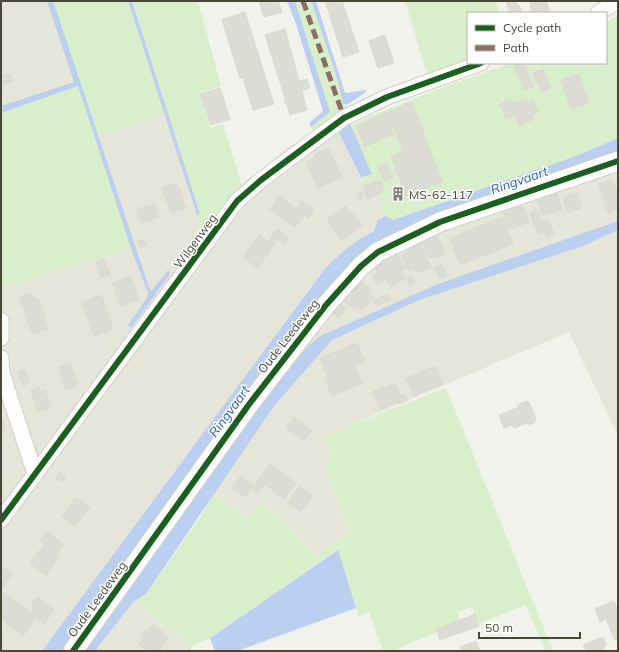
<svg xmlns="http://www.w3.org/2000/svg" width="619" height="652" font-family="Mulish,sans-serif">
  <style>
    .residential { fill: #e6e5d9 }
    .green { fill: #d9eecb }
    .water { fill: #bbd0f1 }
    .building { fill: #dcdbd4; stroke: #dad9d2 }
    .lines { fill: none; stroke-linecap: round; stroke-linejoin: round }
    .minor-casing { stroke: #d0d0c9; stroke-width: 17 }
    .tertiary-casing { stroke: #d0d0c9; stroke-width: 21 }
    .minor { stroke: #fdfdfc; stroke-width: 15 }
    .tertiary { stroke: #fdfdfc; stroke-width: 19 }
    .quiet { stroke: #8d6e63; stroke-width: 5; stroke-dasharray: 10 5; stroke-linecap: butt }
    .cycleway-casing { stroke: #fff; stroke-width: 8 }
    .cycleway { stroke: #1b5e20; stroke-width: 6 }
    .labels { text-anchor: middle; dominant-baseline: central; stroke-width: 3; stroke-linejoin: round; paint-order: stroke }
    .poi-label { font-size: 12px; fill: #494637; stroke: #fff; text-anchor: start }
    .street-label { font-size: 12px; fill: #494637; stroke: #fff }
    .water-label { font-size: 13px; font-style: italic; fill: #2b5eba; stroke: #fff }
  </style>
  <rect width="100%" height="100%" fill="#f2f2ec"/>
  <path class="residential" d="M1,1H53L98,135L165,115L202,231L242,186L287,148L314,132L337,129L364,186L377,181H381L384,188L382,192L393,220L618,153V436L569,332L324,436L331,448L326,467L329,479L349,532L316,557L286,522L260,502L247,518L213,494L133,602L192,646L190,651H1Z"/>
  <g class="green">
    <path d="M53,1H128L165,115L98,136Z"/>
    <path d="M132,1H198L221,86L199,93L211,128L223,124L242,186L202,231L197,215L200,214Z"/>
    <path d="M295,1H311L337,78L343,103L348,104L335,117L314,132L311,127L330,112Z"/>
    <path d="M405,1H496L499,13H468V59L427,74Z"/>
    <path d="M618,15V138L576,156L393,220L385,216L381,190L384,188L381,182L378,183L376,181L364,186L361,178L372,174L351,126L368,117L441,88L512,63H606V22Z"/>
    <path d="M78,86L131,248L2,287L1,283V113Z"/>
    <path d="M446,388L553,651H545L526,605L478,624L472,607L457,612L461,623L398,648L399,651H383L369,612L359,616L337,550L210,638L192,646L133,602L146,594L202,515L213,494L247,518L260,502L286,522L316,557L349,532L329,479L326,467L331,448L323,436Z"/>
  </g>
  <g class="water">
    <path d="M47,1H53L150,290H152L168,270L170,274L131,328L128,325L147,298L148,293L131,248L78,86L1,113V106L74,82Z"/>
    <path d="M128,1H132L200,214L197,215Z"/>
    <path d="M287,1H295L330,112L311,127L309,123L323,111L296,24Z"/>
    <path d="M311,1H316L345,93L366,90V92L348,104H343L337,78Z"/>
    <path d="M349,121L372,174L361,178L337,129Z"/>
    <path d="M618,138V153L393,235L63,651H42L324,270C339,254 354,241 374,231L378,220L385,216L393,220L576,156Z"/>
    <path d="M618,221V230L583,246L419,300L332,340L274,406L146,594L133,602L95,651H85C131,590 174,526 218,463C248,420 279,368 320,336L438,284Z"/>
    <path d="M338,550L356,608L237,651H215L210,638Z"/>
  </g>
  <g class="building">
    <path d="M259,1H278L282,12L264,17Z"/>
    <path d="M325,1H342L359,52L343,57Z"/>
    <path d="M506,1H516L517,5H519L522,13H510Z"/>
    <path d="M538,1H546L550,12L532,13L530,3Z"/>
    <path d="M245,12L274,104L253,110L243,78H240L222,20Z"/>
    <path d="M285,29L299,81L307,79L310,88L302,91L307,110L290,115L287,104L285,103V98L265,35Z"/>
    <path d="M385,35L394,63L378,68L369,41Z"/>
    <path d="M519,63H524L533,87L524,90L514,65Z"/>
    <path d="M543,69L551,88L541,92L533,73Z"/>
    <path d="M10,74L13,81L1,85V77Z"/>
    <path d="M579,74L588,103L571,109L561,80Z"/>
    <path d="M220,88L230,119L211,125L200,94Z"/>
    <path d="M526,99L528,103L534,100L538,112L532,115L534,119L519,125L515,116L506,119L500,104L511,100L512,104Z"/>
    <path d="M412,102L442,182L406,196L391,156L403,151L392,122L390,126L393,134L365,147L356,126Z"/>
    <path d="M328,148L342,177L318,188L306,163L315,158L314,155Z"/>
    <path d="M387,163L393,178L384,181L378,167Z"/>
    <path d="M612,179L618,196V209L608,213L599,184Z"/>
    <path d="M377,181L378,183L381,181L384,188L381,190L382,192L367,199L363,191L366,190L364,186Z"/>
    <path d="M177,183L186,208L171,213L162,188Z"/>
    <path d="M400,187L405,197L395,201L391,191Z"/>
    <path d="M360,192L363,198L359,200L356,194Z"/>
    <path d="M556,193L562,209L543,216L537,200Z"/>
    <path d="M577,193L581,208L568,212L563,198Z"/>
    <path d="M279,196L304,215L295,227L270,209Z"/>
    <path d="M302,201L314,210L308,218L296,209Z"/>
    <path d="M155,204L159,217L142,223L137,209Z"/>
    <path d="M523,204L529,222L509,229L503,209Z"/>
    <path d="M346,206L362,225L352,233L337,214Z"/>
    <path d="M537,210L545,231L538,234L530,213Z"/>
    <path d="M337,212L352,233L342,241L327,220Z"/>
    <path d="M503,217L513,244L460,265L450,238Z"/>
    <path d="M548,219L554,234L547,237L541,222Z"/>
    <path d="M277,229L289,238L285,244L277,239L258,268L243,257L259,235L268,242Z"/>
    <path d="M437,235L445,254L437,258L434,256L429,258L422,242Z"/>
    <path d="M144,240L146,245L140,247L138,241Z"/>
    <path d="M420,243L431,267L417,273L414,268L408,271L401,255L407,253L405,249L408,247Z"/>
    <path d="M397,254L405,269L401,271L405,279L398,283L385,260Z"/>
    <path d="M104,259L110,275L101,278L96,262Z"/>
    <path d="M385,260L398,283L391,287L386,279L377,284L372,276L378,273L374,266Z"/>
    <path d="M442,265L447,276L440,279L434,268Z"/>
    <path d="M131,276L139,300L120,306L112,283Z"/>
    <path d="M412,276L415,283L410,285L407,279Z"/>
    <path d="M359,280L371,290L368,293L372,297L367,304L351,289Z"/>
    <path d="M351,289L368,305L362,311L357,306L354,309L342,299Z"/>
    <path d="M32,293L34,299L22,303L20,297Z"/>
    <path d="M388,294L391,300L376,306L374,300Z"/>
    <path d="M101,295L113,329L94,336L82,302Z"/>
    <path d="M38,298L48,329L32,334L22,303Z"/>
    <path d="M339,303L346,309L338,318L331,311Z"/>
    <path d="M357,343L365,362L355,366L362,383L332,396L325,379L328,378L320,358Z"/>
    <path d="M70,364L78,384L72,388L71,387L65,389L59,367Z"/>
    <path d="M436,366L443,384L414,396L406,378Z"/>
    <path d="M25,370L29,383L23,385L18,372Z"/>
    <path d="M395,383L401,396L405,395L407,401L399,404L398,402L380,410L372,392Z"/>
    <path d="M39,387L40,392L45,390L50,407L48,410L38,411L31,390Z"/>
    <path d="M526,401L529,402L536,419L534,420L535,422L528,425L527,423L514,428L512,425L504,428L499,415L519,407L518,405Z"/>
    <path d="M1,415L6,430L1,432Z"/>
    <path d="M294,417L312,431L303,441L286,427Z"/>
    <path d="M270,464L296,483L284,499L265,484L258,493L252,488L245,497L232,488L241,476L254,486Z"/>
    <path d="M60,472L66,477L62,482L56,478Z"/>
    <path d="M300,486L313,496L301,512L288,503Z"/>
    <path d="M76,497L90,507L75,526L62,516Z"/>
    <path d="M47,532L63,544L57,553L60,555L46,575L30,563L44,544L40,541Z"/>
    <path d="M1,566L12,574L1,589Z"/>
    <path d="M1,592L26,609L35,618L23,636L1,619Z"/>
    <path d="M37,597L54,610L44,624L30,614L35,608L31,605Z"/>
    <path d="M614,601L618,611V639L615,640L606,619L600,622L595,609Z"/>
    <path d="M475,614L479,626L440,640L436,629Z"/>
    <path d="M153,625L169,637L159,651H148L139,645L144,638L141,636L146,629L148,631Z"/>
    <path d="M599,638H604L606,646L603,647L604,651H586L583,645Z"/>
    <path d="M476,641L480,651H462L460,647Z"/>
  </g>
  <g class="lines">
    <defs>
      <g id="minor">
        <path d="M598,13L618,1"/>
        <path d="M1,320V338"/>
        <path d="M1,358L2,373L35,474"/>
        <path d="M1,520L237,201L261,180L344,118L387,97L481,63"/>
      </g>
      <path id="tertiary" d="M73,651L250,403L326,305L361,266L378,252L440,222L618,161"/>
    </defs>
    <use href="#minor" class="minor-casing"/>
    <use href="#tertiary" class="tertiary-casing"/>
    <use href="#minor" class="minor"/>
    <use href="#tertiary" class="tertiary"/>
    <path class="quiet" d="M303,1L344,118"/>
    <defs>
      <g id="cycleway">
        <path d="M1,520L237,201L261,180L344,118L387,97L481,63"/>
        <path d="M73,651L250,403L326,305L361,266L378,252L440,222L618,161"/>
      </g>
    </defs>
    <use href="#cycleway" class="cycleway-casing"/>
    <use href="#cycleway" class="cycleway"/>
  </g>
  <defs>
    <symbol id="building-bare" viewBox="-9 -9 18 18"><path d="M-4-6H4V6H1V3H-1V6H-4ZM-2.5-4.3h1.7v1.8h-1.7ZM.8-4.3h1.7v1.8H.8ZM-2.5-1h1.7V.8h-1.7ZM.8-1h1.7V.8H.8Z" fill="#848276" stroke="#fff" stroke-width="2.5" paint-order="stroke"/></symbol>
  </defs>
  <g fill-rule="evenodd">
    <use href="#building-bare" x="388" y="184" width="20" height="20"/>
  </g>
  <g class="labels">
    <g class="poi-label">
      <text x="409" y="194">MS-62-117</text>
    </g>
    <g class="street-label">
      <text transform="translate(195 241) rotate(-54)">Wilgenweg</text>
      <text transform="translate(288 336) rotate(-52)">Oude Leedeweg</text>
      <text transform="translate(97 599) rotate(-54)">Oude Leedeweg</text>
    </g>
    <g class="water-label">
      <text transform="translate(519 180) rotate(-19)">Ringvaart</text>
      <text transform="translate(229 411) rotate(-54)">Ringvaart</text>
    </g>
  </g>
  <rect width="619" height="652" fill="none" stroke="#494637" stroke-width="4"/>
  <rect x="467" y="12" width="140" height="52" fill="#ffffff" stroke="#b6b5af"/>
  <rect x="475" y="25" width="20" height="6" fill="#1b5e20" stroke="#b6b5af"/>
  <text x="503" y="32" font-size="12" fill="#494637">Cycle path</text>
  <rect x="475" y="45" width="20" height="6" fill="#8d6e63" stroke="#b6b5af"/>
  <text x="503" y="52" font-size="12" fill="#494637">Path</text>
  <path d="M479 632v6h101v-6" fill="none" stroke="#494637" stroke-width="2"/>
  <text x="485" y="632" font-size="12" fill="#494637" stroke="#ffffff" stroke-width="3" paint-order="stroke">50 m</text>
</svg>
